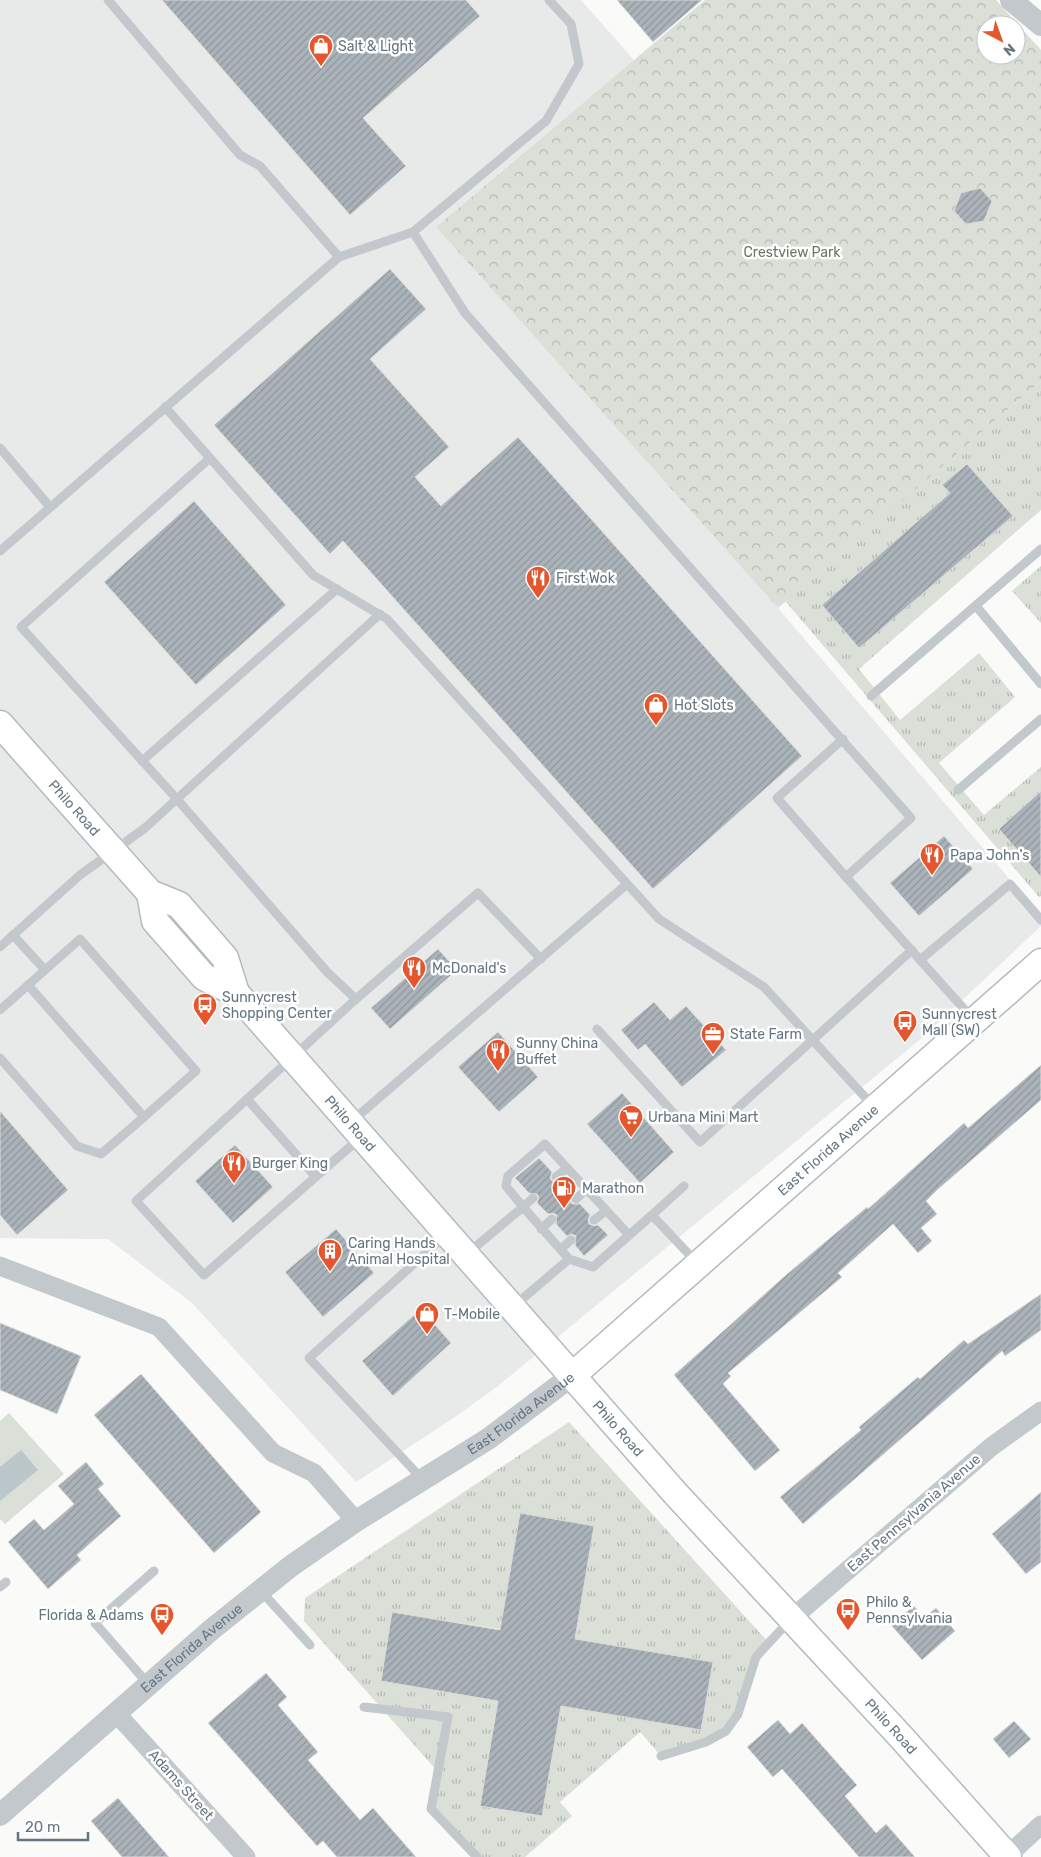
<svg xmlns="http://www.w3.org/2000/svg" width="1041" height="1857" font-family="Rubik,sans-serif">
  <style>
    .built { fill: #e8e9e9 }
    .grass { fill: url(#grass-tufts); fill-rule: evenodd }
    .park { fill: url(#park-crowns); fill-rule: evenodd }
    .pitch { fill: #dadfd7 }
    .water { fill: #bbc7cb }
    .building { fill: url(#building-hatch); stroke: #dcdcda }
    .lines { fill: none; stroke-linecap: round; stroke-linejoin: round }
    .secondary-casing { stroke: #b3babf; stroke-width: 29 }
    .service { stroke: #c3c8cc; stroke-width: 9 }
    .minor { stroke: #c3c8cc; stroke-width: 19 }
    .tertiary { stroke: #c3c8cc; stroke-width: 22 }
    .secondary { stroke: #fff; stroke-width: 26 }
    .labels { text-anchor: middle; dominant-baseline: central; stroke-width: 5; stroke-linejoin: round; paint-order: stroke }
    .poi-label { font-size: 14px; fill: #657683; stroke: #fff; text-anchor: start }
    .park-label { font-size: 14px; fill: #687a64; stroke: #fff }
    .street-label { font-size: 14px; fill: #657683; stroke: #fff }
  </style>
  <defs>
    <pattern id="grass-tufts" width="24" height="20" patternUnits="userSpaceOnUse" patternTransform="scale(1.25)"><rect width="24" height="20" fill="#dadfd7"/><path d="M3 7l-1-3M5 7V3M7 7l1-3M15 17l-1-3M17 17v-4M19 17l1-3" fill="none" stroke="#b4b9b4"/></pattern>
    <pattern id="park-crowns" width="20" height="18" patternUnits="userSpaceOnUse" patternTransform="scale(1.25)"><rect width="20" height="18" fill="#dadfd7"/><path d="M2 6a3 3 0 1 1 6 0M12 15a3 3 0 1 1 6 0" fill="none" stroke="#b4b9b4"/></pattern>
    <pattern id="building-hatch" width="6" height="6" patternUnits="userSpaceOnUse" patternTransform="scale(1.25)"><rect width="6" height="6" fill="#aab3b9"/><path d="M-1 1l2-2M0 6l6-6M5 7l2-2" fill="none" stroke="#8e969c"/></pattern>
  </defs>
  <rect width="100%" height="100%" fill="#fafaf8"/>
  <path class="built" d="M0,0H581L634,60L436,227L778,608L1041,916V926L923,1037L498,1386L458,1415L356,1482L192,1303L108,1239L0,1238Z"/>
  <g class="grass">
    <path d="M1041,381V510L859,669L900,720L979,653L1015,697L939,763L984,815L1041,767V896L1039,897L785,601Z"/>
    <path d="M1041,566V623L1012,591Z"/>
    <path d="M569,1422L769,1643L762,1650L738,1714L726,1731L661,1756L640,1732L560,1802L572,1816L525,1857H477L431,1809L438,1772L304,1621L305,1598ZM393,1612C499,1630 606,1644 713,1662L561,1706L542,1816L480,1805L498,1701L381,1681Z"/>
  </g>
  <path class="park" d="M705,0H996L1041,50V381L778,608L436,227ZM986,25H1016V55H986Z"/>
  <path class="pitch" d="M9,1413L64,1474L5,1524L0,1519V1421Z"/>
  <path class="water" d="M21,1450L38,1470L0,1501V1467Z"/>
  <g class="building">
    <path d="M162,0H466L480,16L363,118L406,166L350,215Z"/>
    <path d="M617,0H702L653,42Z"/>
    <path d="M980,188L992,201L984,221L966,224L954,211L961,193Z"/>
    <path d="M390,269L426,309L370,359L449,447L415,477L441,506L518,437L802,756L653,889L343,541L330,554L214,425Z"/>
    <path d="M967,464L1013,516L859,648L822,605L950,493L942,485Z"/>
    <path d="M194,501L286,605L196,685L104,582Z"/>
    <path d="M1041,791V877L999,829Z"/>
    <path d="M944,836L973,869L919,916L890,883Z"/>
    <path d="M438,949L457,970L390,1029L371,1008Z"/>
    <path d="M654,1002L670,1020L686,1006L726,1050L682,1087L645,1044L638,1050L621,1030Z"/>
    <path d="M498,1032L538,1077L499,1112L458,1067Z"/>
    <path d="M1041,1065V1100L937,1190L926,1201L937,1214L921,1228L932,1241L918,1253L893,1224L838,1273L842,1277L728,1373L731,1376L723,1384L780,1450L755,1471L674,1375L786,1275L867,1207L868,1209L964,1123L968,1128Z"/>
    <path d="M622,1093L674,1152L640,1183L587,1124Z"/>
    <path d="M0,1111L68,1190L17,1235L0,1215Z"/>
    <path d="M235,1145L273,1187L233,1223L195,1181Z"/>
    <path d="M539,1158L552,1172L550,1178L552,1181L560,1182L572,1195L570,1200L572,1204H580L590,1215L588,1220L589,1224L594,1226L598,1225L608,1235L584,1256L575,1245L576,1236L572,1234L567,1236L556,1224L557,1215L553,1213L548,1214L537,1203L539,1197L537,1194L529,1193L515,1178Z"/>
    <path d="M336,1229L374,1273L323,1317L285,1272Z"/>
    <path d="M1041,1294V1330L1005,1356L1002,1351L803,1524L780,1497L861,1430L859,1427L918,1377L920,1379L964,1340L968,1344Z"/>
    <path d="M421,1309L451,1343L393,1396L362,1361Z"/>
    <path d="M0,1323L81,1356L57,1414L0,1390Z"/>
    <path d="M141,1374L261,1512L214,1553L94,1415Z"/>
    <path d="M86,1462L104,1484L98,1489L121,1516L77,1555L81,1560L48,1589L8,1542L34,1519L44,1530L74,1504L58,1486Z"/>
    <path d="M1041,1492V1562L1026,1574L992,1534Z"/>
    <path d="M520,1513L594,1526L575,1639L713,1662L701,1730L561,1706L542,1816L480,1806L498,1701L381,1681L392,1612L500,1630Z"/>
    <path d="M914,1606L924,1618L936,1608L955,1631L922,1660L891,1625Z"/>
    <path d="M266,1673L287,1697L278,1705L318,1752L308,1760L360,1820L373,1808L416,1857H337L323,1841L317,1846L208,1723Z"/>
    <path d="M778,1720L790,1734L802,1723L857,1785L845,1796L876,1833L886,1824L915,1857H859L782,1769L773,1777L747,1747Z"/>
    <path d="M1014,1721L1031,1739L1009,1758L993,1739Z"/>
    <path d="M118,1798L169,1857H122L91,1821Z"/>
  </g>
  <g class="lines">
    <defs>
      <g id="secondary">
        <path id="s2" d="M0,724L150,893L179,905L225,958L236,993"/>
        <path id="s3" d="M150,893L155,921L204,977L236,993L675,1493L902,1738L1008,1857"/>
        <path id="s4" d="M573,1375L1041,962"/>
      </g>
    </defs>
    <use href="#secondary" class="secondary-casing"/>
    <g class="service">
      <path d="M413,232L465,313L911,818L846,877L972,1018"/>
      <path d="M339,257L413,232L546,121L579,64L571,24L549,0"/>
      <path d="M165,407L313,575L387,619L659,919L764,987L874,1107"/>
      <path d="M0,448L50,507"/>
      <path d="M210,458L21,627L176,798L328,973L356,999L136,1201L204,1275L360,1138"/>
      <path d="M0,551L339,257L260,166L240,155L108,0"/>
      <path d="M976,606L1041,684"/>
      <path d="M871,696L1041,549"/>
      <path d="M843,739L777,798L846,877"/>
      <path d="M142,761L337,589"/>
      <path d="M958,790L1041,719"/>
      <path d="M0,947L80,875L145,828L380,614"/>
      <path d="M920,960L1010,884L1041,920"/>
      <path d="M28,985L144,1117L196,1071L80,939L45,970"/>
      <path d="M356,999L478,893L541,959"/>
      <path d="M0,1010L45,970L13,935"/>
      <path d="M597,1029L700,1142L912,950"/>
      <path d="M0,1058L77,1146L101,1154L144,1117"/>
      <path d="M247,1099L316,1177"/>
      <path d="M352,1121L627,884"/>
      <path d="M556,1177L567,1168"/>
      <path d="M533,1198L523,1207L506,1186L508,1176L545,1144L629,1235"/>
      <path d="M576,1199L587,1189"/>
      <path d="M652,1215L684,1186"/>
      <path d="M594,1220L606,1211"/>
      <path d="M541,1229L552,1219"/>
      <path d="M561,1249L571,1240"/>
      <path d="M468,1253L523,1207L569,1259L514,1306"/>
      <path d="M569,1259L593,1267L652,1215L698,1264"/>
      <path d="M423,1480L309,1358L445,1236"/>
      <path d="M0,1587L6,1582"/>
      <path d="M261,1591L310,1645"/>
      <path d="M149,1685L95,1623L154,1571"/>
      <path d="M364,1707L448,1717L431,1809L477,1857"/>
      <path d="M661,1756L706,1742L726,1731L738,1714L756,1657L789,1621"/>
    </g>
    <g class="minor">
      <path d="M0,1266L159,1327L273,1453L314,1473L356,1521"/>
      <path d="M791,1619L991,1447L1041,1411"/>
      <path d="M117,1714L246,1857"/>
      <path d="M1007,1856L1041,1825"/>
    </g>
    <g class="tertiary">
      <path d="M1011,0L1041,25"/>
      <path id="s1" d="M0,1815L211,1630L291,1566L356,1521L488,1439L573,1375"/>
    </g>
    <use href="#secondary" class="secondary"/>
  </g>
  <defs>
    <symbol id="shop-pin" viewBox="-11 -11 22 30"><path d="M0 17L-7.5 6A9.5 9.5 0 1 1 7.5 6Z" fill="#e4572e" stroke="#fff"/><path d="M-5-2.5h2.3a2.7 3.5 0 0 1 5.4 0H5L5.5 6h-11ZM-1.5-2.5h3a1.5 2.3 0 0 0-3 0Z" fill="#fff"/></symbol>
    <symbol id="restaurant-pin" viewBox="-11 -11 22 30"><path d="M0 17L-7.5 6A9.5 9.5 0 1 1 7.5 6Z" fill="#e4572e" stroke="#fff"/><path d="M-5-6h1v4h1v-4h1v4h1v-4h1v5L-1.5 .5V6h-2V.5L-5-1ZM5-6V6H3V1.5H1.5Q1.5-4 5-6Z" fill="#fff"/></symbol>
    <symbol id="bus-pin" viewBox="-11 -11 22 30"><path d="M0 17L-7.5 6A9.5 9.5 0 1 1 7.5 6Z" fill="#e4572e" stroke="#fff"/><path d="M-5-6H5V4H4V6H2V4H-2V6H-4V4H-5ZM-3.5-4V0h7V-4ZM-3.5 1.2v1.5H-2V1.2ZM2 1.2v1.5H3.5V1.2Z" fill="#fff"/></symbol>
    <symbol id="office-pin" viewBox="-11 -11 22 30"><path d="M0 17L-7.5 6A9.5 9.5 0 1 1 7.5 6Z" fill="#e4572e" stroke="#fff"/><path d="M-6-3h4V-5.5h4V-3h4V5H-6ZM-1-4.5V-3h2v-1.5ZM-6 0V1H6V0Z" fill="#fff"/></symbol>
    <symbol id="supermarket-pin" viewBox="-11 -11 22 30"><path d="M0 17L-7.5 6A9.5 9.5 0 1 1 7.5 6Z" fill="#e4572e" stroke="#fff"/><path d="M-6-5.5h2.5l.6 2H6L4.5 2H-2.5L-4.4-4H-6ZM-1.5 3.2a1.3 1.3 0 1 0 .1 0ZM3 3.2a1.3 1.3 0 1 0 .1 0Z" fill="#fff"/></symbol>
    <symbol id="fuel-pin" viewBox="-11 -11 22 30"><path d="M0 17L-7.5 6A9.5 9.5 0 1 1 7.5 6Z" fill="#e4572e" stroke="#fff"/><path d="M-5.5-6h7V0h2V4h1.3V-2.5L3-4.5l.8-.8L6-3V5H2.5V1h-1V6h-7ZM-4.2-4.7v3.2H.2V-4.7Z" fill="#fff"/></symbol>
    <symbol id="building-pin" viewBox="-11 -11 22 30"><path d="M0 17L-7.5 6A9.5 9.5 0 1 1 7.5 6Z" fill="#e4572e" stroke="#fff"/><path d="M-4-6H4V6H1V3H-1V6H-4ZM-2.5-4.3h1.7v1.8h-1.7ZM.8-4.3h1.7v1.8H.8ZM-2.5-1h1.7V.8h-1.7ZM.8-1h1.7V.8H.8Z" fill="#fff"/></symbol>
  </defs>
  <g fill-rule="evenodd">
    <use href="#shop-pin" x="307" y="32" width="28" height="38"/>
    <use href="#restaurant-pin" x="524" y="564" width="28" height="38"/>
    <use href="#shop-pin" x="642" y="691" width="28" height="38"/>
    <use href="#restaurant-pin" x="918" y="841" width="28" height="38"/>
    <use href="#restaurant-pin" x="400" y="954" width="28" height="38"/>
    <use href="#bus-pin" x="191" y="991" width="28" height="38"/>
    <use href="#bus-pin" x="891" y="1008" width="28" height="38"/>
    <use href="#office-pin" x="699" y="1020" width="28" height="38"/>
    <use href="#restaurant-pin" x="484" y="1037" width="28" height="38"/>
    <use href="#supermarket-pin" x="617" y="1103" width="28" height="38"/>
    <use href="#restaurant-pin" x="220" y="1149" width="28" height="38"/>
    <use href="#fuel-pin" x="550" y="1174" width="28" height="38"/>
    <use href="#building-pin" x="316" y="1237" width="28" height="38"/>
    <use href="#shop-pin" x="413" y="1300" width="28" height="38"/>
    <use href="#bus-pin" x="834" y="1596" width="28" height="38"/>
    <use href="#bus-pin" x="148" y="1601" width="28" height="38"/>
  </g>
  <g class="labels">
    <g class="poi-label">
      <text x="338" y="46">Salt &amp; Light</text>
      <text x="556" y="578">First Wok</text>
      <text x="674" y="705">Hot Slots</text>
      <text x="950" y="855">Papa John's</text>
      <text x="432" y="968">McDonald's</text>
      <text x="222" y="997">Sunnycrest<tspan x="222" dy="16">Shopping Center</tspan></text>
      <text x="922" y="1014">Sunnycrest<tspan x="922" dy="16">Mall (SW)</tspan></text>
      <text x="730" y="1034">State Farm</text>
      <text x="516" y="1043">Sunny China<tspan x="516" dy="16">Buffet</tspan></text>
      <text x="648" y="1117">Urbana Mini Mart</text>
      <text x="252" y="1163">Burger King</text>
      <text x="582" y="1188">Marathon</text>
      <text x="348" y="1243">Caring Hands<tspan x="348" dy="16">Animal Hospital</tspan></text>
      <text x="444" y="1314">T-Mobile</text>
      <text x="866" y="1602">Philo &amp;<tspan x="866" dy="16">Pennsylvania</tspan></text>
      <text x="144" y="1615" text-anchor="end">Florida &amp; Adams</text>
    </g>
    <g class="park-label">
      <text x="792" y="252">Crestview Park</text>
    </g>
    <g class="street-label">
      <text stroke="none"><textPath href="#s2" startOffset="112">Philo Road</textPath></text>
      <text stroke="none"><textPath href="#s3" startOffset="312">Philo Road</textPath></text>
      <text stroke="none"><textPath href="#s4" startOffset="340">East Florida Avenue</textPath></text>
      <text stroke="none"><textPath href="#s1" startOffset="659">East Florida Avenue</textPath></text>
      <text stroke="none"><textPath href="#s3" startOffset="718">Philo Road</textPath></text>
      <text transform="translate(914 1513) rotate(-41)">East Pennsylvania Avenue</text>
      <text stroke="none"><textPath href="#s1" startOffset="254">East Florida Avenue</textPath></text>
      <text stroke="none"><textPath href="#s3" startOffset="1122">Philo Road</textPath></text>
      <text transform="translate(181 1785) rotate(48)">Adams Street</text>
    </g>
  </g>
  <g transform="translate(1001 40) rotate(139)"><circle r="24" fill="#ffffff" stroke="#c1c8cd"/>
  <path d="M0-4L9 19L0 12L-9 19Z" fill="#e4572e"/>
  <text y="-8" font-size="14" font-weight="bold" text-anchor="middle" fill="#657683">N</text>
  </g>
  <path d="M18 1832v8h70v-8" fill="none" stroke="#657683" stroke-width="2.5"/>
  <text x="25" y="1832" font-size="15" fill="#657683" stroke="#ffffff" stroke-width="4" paint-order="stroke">20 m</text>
</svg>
